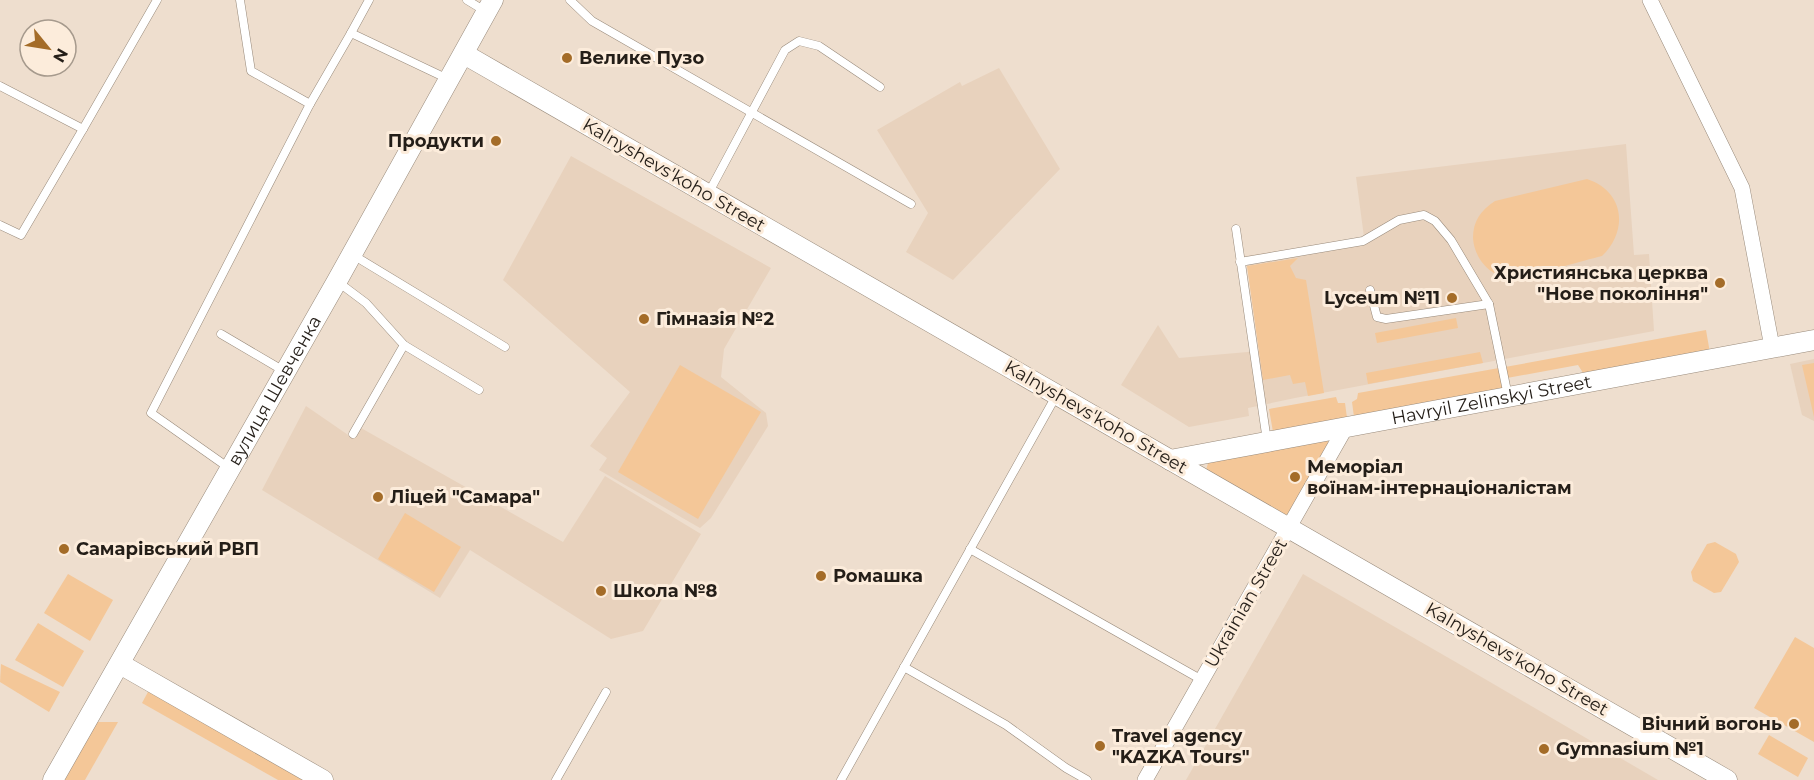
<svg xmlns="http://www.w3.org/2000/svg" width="1814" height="780" font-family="Montserrat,sans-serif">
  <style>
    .built { fill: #e8d2bd }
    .green { fill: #f4c798 }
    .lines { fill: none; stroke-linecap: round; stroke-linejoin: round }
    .service-casing { stroke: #988a7b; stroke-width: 9 }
    .minor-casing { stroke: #988a7b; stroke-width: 16 }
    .tertiary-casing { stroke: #988a7b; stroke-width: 21 }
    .service { stroke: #fff; stroke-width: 8 }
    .minor { stroke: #fff; stroke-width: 15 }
    .tertiary { stroke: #fff; stroke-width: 20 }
    .poi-dot { fill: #a46c28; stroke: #fcecdb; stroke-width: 2 }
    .labels { text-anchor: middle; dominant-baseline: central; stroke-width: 6; stroke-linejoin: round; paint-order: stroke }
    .poi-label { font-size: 18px; font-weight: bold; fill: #241e18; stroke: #fcecdb; text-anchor: start }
    .street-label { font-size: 18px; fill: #241e18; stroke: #fcecdb }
  </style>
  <rect width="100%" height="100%" fill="#eedece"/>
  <g class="built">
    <path d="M999,68L1060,169L953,280L906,252L928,213L877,130L960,82L962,86Z"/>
    <path d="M1626,144L1634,255L1649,254L1654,331L1295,398L1248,408L1249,416L1189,427L1121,385L1158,325L1179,358L1259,351L1246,256L1364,237L1356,177Z"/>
    <path d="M571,156L771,268L724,349L721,377L766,413L768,426L711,518L700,528L599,470L607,458L590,446L630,392L503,280Z"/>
    <path d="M1814,359V421L1802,415L1790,364Z"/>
    <path d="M306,406L354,439L361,428L563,542L605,476L701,534L643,631L611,639L470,550L440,598L262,490Z"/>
    <path d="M1303,574L1466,668L1658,780H1186Z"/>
  </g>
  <g class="green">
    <path d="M1587,179C1624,191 1629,230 1602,256C1577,262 1535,276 1512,277C1491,279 1474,258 1473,238C1473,221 1481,210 1495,201Z"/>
    <path d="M1298,258L1290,266L1296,278L1306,280L1324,393L1308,396L1305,382L1293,384L1290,375L1263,380L1247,266Z"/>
    <path d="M1456,318L1458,328L1377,343L1375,333Z"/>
    <path d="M1706,330L1710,353L1585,376L1578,365L1507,378L1505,367Z"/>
    <path d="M1480,352L1483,363L1368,384L1366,373Z"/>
    <path d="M1814,363V417L1802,365Z"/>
    <path d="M680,365L761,412L698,519L618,472Z"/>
    <path d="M1499,368L1503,390L1354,417L1352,402L1357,399L1358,393Z"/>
    <path d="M1336,397L1338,403H1345L1347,418L1273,432L1269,409Z"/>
    <path d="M1327,439L1329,444L1291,513L1285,515L1206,470L1209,460Z"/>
    <path d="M405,513L461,547L434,592L378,559Z"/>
    <path d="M1715,542L1736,554L1739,562L1721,592L1714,593L1693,581L1691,572L1707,544Z"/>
    <path d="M68,574L113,600L90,641L44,613Z"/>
    <path d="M38,623L84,651L63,687L15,660Z"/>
    <path d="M1795,637L1814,648V747V742L1754,708Z"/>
    <path d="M1,664L60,692L49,712L0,682Z"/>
    <path d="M149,690L305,780H278L142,703Z"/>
    <path d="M94,722H118L85,780H60Z"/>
    <path d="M1769,735L1808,758L1798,777L1758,754Z"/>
  </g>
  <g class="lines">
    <defs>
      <g id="service">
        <path d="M240,0L251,71L310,104"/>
        <path d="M467,0L485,11"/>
        <path d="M570,0L592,21L911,204"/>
        <path d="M351,33L369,0"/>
        <path d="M0,86L83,129L157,0"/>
        <path d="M708,194L785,50L799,41L819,46L880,87"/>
        <path d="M0,225L21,235L83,129"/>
        <path d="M1236,229L1267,441"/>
        <path d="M353,255L505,347"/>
        <path d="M1240,262L1363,241L1399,220L1424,215L1435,221L1451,240L1489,304L1508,396"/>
        <path d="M338,282L366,303L404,345L479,390"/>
        <path d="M1370,290L1377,317L1386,319L1489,304"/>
        <path d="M221,334L284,371"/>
        <path d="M353,434L404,345"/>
        <path d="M229,468L151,413L310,104L351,33L448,79"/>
        <path d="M970,549L1202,680"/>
        <path d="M904,667L1006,725L1066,768L1087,780"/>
        <path d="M556,780L606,692"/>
        <path d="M841,780L1056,396"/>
      </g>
      <g id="minor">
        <path d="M1650,0L1742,188L1772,347"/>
        <path d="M1145,780L1347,425"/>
      </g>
      <g id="tertiary">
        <path d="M464,54L1727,780"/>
        <path id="s1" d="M1170,460L1814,340"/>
        <path d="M120,664L323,780"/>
        <path id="s2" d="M53,780L337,281L493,0"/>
      </g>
    </defs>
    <use href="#service" class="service-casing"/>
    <use href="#minor" class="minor-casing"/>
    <use href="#tertiary" class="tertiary-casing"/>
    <use href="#service" class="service"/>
    <use href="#minor" class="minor"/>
    <use href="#tertiary" class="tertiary"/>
  </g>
  <g class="poi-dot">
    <circle cx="567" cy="58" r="6"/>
    <circle cx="496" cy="141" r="6"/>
    <circle cx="1720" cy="283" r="6"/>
    <circle cx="1452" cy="298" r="6"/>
    <circle cx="644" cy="319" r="6"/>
    <circle cx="1295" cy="477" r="6"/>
    <circle cx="378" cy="497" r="6"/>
    <circle cx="64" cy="549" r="6"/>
    <circle cx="821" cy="576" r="6"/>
    <circle cx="601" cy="591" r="6"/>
    <circle cx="1794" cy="724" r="6"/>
    <circle cx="1100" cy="746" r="6"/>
    <circle cx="1544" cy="749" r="6"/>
  </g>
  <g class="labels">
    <g class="poi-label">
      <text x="579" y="58">Велике Пузо</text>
      <text x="484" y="141" text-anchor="end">Продукти</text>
      <text x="1708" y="273" text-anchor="end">Християнська церква<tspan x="1708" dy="21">"Нове покоління"</tspan></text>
      <text x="1440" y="298" text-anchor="end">Lyceum №11</text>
      <text x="656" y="319">Гімназія №2</text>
      <text x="1307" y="467">Меморіал<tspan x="1307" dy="21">воїнам-інтернаціоналістам</tspan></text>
      <text x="390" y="497">Ліцей "Самара"</text>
      <text x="76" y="549">Самарівський РВП</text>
      <text x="833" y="576">Ромашка</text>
      <text x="613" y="591">Школа №8</text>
      <text x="1782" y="724" text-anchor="end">Вічний вогонь</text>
      <text x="1112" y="736">Travel agency<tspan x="1112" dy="21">"KAZKA Tours"</tspan></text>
      <text x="1556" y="749">Gymnasium №1</text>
    </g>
    <g class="street-label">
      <text transform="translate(674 175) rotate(30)">Kalnyshevsʹkoho Street</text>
      <text stroke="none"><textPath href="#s2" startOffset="448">вулиця Шевченка</textPath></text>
      <text stroke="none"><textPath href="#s1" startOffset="327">Havryil Zelinskyi Street</textPath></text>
      <text transform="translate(1096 417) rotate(30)">Kalnyshevsʹkoho Street</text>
      <text transform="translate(1246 603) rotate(-60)">Ukrainian Street</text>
      <text transform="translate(1517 659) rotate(30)">Kalnyshevsʹkoho Street</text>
    </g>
  </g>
  <g transform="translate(48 48) rotate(120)"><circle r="28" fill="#fcecdb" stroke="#a69a8d" stroke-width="1.5"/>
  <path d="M0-4.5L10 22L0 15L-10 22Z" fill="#a46c28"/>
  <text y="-9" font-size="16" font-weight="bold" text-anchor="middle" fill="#241e18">N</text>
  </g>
</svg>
